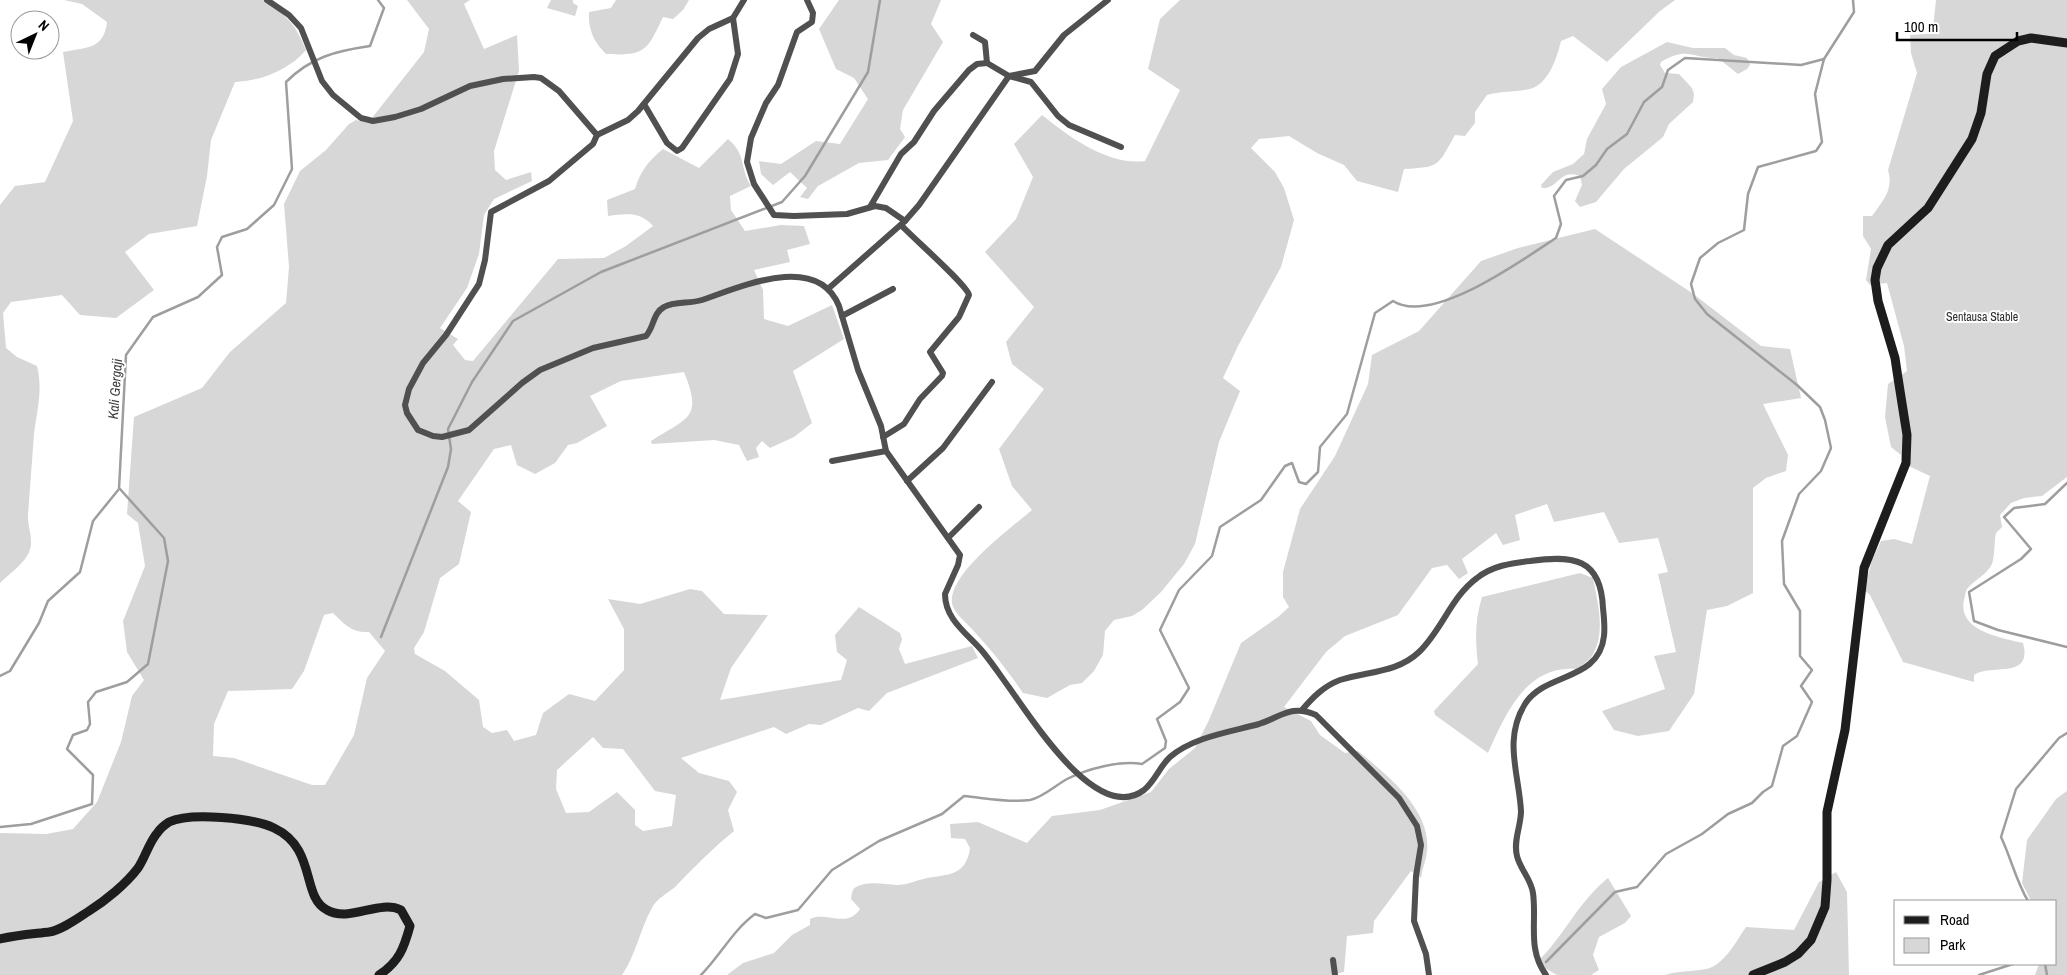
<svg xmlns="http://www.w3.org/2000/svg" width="2067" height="975" font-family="'Archivo Narrow',sans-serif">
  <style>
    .green { fill: #d7d7d7; fill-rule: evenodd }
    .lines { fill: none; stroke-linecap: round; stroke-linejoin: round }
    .stream { stroke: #9e9e9e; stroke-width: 2.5 }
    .street { stroke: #505050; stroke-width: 6 }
    .secondary { stroke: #1d1d1d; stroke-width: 9 }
    .labels { text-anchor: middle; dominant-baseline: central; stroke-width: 4; stroke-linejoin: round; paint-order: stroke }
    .park-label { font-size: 12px; fill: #2e2e2e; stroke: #fff }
    .water-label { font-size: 14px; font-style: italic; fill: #3f3f3f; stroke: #fff }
  </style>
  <rect width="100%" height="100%" fill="#fff"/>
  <g class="green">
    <path d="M64,0H263C287,16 295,23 306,50C289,70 261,81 235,82L211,140L207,176L197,226L149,234L125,252L154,290L116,318L80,315L62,295L11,302L3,313L6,348L17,357L37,366C43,390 37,410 34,434C32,461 30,488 28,515C27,528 36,542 27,556C21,566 8,575 0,583V205L15,186L45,182L73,121L63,52C86,47 104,50 107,22L82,4Z"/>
    <path d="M407,0H470L464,4L484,49L517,35L519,71L494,151L495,170L506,180L531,172L532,181L494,199L484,215L479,254L467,288L440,328L458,339L453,345L465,360L473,361L558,259L604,258L626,246L653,226C640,211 626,214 608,216L607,200L635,189C640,172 648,161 663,149L699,168L728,139C747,155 739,167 751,186L730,196L731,210L745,231L781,225L804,226L810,244L787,250L790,262L754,270L763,290L764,319L788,326L832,305L844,339L793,371L812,423L794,437L770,448L762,441L756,448L759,457L747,461L739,445L714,440L652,444L651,441C688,417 703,419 684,372L621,381L590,396L607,426L577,443L568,445L555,463L535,474L517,465L511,445L494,449L458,501L471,512L459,564L440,578L424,632L414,648L415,654L445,671L479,700L483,727L492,733L507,730L514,741L536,735L543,713L569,694L595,701L624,670V629L608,599L640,604L690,589L702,591L724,614L768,615L731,668L720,700L841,680L847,660L837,652L835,635L859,607L900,633L902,639L899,649L905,664L972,646L978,658L887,693L869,711L858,708L821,725L809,724L786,734L774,727L681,758L699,773L729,781L737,792L728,810L734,831C713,848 694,867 675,887C667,894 657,898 652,908C640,929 636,955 622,975H0V833L46,834L73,829L97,802L121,742L132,696L144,680L127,652L123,621L145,566L138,523L127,514L134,417L202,388L230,352L286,303L289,267L284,204L300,171L326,150L349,124L356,120L368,123L424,52L429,29ZM333,613C345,625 352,633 369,632L385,651L367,678L354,735L325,785H312L234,758L213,756L214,724L228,691L292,689L304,671L324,615ZM593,737L603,748L623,749L655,791L676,795L672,826L643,831L635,825V810L617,792L589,812L566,813L556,789L557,770Z"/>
    <path d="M551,0H573V3L578,6L575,16L547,8Z"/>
    <path d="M616,0H689L683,10L673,19L663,17C647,51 645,56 606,54C594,42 588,30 589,12L611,8Z"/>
    <path d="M839,0H941L931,24L943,42L903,110L900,129L905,137L888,160L859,163L818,186L808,199L800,197L807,188L790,172L773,185L761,174L759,161L781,164L816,141L840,144L868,99L854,78L836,69L819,29Z"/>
    <path d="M1180,0H1675L1660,11L1607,62L1573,36L1561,41C1557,57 1549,84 1530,89C1516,92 1501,91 1487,95L1475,112V123L1465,136L1455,135C1437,167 1440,167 1404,169L1398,192L1357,181L1344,165L1317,153L1289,136L1259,139L1251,148L1275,172L1284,188L1294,220L1281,267L1238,346L1223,378L1240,391L1219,442L1195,544L1184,564L1161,592L1142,610L1132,616L1114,620L1105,631L1103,655L1094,671L1082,683L1070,685L1047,698L1023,693C1005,667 987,644 965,622C960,617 953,610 952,603C948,574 1011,528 1032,510L1012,486L999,449L1044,389L1012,364L1006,342L1034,307L985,252L1016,219L1033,177L1014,144L1042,115C1069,137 1109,166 1145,161L1180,90L1148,69L1160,19Z"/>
    <path d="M1936,0H2067V477L2042,496L2024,498L2011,503L2000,515L2002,527L1996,533C1994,542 1995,555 1992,564C1987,575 1974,580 1967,589C1965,592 1965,597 1964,600C1957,631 2002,638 2023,643C2033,680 1991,663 1974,675V682L1903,662L1870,595L1864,590L1872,560L1881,541L1894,539L1912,544L1930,476L1902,463L1901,455L1891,447L1885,417L1888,384L1907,371L1904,346L1887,283L1870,285L1866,280L1871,249L1863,236V216H1872C1883,200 1894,190 1888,170L1917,73L1911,53L1910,35L1926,34L1933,28Z"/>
    <path d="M1667,42L1693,48H1725L1734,55L1747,58L1750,65L1747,69L1738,74L1718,58C1690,58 1688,46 1661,62L1660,65L1665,73L1679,74L1692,88L1694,94L1693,102L1669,124L1663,137L1624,169L1596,202L1580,207L1575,201L1582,185L1580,176C1559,168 1559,189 1542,188L1541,185L1553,172L1573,164L1584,154L1587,139L1606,104L1602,89L1621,67Z"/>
    <path d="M1595,229L1692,293L1761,346L1790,349L1801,398L1763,404L1788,455L1786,471L1766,478L1753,488V593L1727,606L1707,610L1694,694L1669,731L1638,736L1614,730L1602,711L1665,689L1654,656L1676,652L1658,574L1668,572L1658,538L1619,543L1604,512L1554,522L1547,504L1515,515L1520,540L1503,545L1496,533L1462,559L1468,573L1459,579L1447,565L1432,568L1398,615L1345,636L1326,652L1284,707L1311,721L1320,735L1345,753L1358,751C1387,775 1432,810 1427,852C1426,860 1422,869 1421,878L1411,871L1374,921L1373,933L1347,936L1344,972L1330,975H727L743,963L774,953L792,935L810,925V919C826,911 847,929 860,909L851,899C852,893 852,888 858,886C870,881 884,884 897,885C908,885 917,880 927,878C949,874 966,876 970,848L965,839L951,838L950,824L978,822L1027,843L1052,816L1100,810L1151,792L1169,769L1195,748L1209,720L1241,643L1278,617L1289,607L1283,597V572L1300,509L1335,456L1368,384L1372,355L1419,331L1481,261L1518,248Z"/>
    <path d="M1580,573L1593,578C1598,604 1606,633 1592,656C1589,661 1581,665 1577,669C1526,664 1505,715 1488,753L1435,715L1434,711L1478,664C1475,640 1475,619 1482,597Z"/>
    <path d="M2067,791V975H2035L2039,964H2056V901H2031L2022,883L2027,840L2056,799Z"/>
    <path d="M1836,872L1847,892L1849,975H1665C1678,970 1705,972 1714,966C1728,958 1737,940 1746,927L1794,930L1819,882Z"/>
    <path d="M1608,878L1631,916L1625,923L1599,937L1593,955L1599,970L1591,975H1557L1536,963C1564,937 1577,903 1608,878Z"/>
  </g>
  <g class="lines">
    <g class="stream">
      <path d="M2067,483L2045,504L2014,508L2004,517L2031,549L2021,559L1969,592L1974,621L1998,630L2067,647"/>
      <path d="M381,637L448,467L451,449L448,429L472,382L513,321L601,272L782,202L805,176L868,72L880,0"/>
      <path d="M0,676L10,671L39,623L48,601L80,572L93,521L119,489L126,355L153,317L198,297L222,275L217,247L222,237L247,229L274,205L292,169L286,82C311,57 336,51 370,46L384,8L378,0"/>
      <path d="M0,827L31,824L92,804L93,775L67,749L73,735L87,730L90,724L88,702L96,692L127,682L148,664L168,561L164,538L120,489"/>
      <path d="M2028,901C2016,881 2011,858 2001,837L2016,789L2059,738L2067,733"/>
      <path d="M1546,962L1615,892L1637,887L1666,854L1702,834L1728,814L1752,803L1763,792L1772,786L1783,746L1797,736L1812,702L1801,686L1812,670L1800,656V611L1784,584L1782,541L1799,494L1821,471L1831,448L1825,420L1820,407L1797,385L1707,314L1695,299L1691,284L1700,258L1718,243L1744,230L1748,194L1758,167L1816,151L1822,142L1815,94L1824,59L1854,12L1853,0"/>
      <path d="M2045,964L2047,975"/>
      <path d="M701,975C720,956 733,930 755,914L766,918L798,910L832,870L879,841L942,814L964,796C985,798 1009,803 1030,800C1042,798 1056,785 1067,779C1087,769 1120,760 1142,764L1165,748L1166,741L1157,719L1180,702L1189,688L1160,630L1179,590L1212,556L1220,527L1261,500L1285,466L1292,463L1299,482L1306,484L1318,472L1320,447L1347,414L1375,313L1393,301C1432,326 1522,260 1556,238L1561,224L1554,196L1566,180L1583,176L1596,165L1607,149L1627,134L1644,102L1662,87L1668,70L1685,58L1801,65L1824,59"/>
      <path d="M1979,975L2013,964"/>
    </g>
    <g class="street">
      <path d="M267,0L289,15L301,28L322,81L333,95L361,118L373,121L395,117L421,109L470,86L503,79L534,77L541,78L559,91L597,135L593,144L549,181L491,212L485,260L479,284L446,335L423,363L409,389L405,405L407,413L418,430L433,436L442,437L469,430L522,383L540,370L593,348L646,336C654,327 653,313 664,307C674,301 690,304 702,300C740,287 817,252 839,306L858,370L881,426L886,451L960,555L958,565L945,594C945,620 968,634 983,652C992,663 1000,675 1008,686C1030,716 1097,826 1144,790C1155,781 1160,766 1170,757C1193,737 1230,732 1259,724C1281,717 1291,704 1316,715L1399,798L1417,826L1421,845L1416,876L1414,921L1426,954L1429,975"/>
      <path d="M807,0L813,13L812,22L797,32L778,85L766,103L751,138L747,162L754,184L774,215L794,216L847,214L875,206L886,208L905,221"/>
      <path d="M973,35L985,42L987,63L1009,76L1031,82L1058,116L1069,125L1121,147"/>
      <path d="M644,104L667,143L677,151L682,148L730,79L738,54L733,18L744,0"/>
      <path d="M597,135L628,120L638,111L698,38L709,29L733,18"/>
      <path d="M870,207L901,154L914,142L934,111L969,70L977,64L987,63"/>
      <path d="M829,288L905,221L919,205L1009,76L1035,71L1064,35L1108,0"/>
      <path d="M842,316L893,289"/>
      <path d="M883,437L904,424L920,399L942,376L943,373L930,352L959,317L969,295C967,285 912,237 901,225"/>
      <path d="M832,461L886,451"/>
      <path d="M907,481L943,448L992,382"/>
      <path d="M948,538L979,507"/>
      <path d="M1302,710C1313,697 1324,686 1340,680C1368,671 1397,673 1419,652C1442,630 1451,597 1477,578C1492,566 1511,563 1530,561C1573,555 1601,558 1603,608C1604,617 1605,627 1604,636C1599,682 1545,672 1525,704C1503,739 1519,774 1521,811C1521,826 1513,841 1517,856C1520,869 1531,879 1533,893C1537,922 1527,949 1546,975"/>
      <path d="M1333,960L1335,975"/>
    </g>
    <g class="secondary">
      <path d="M0,939C16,935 32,934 49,932C62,930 78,918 89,911C105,901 126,884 138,868C145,858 149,842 158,832C160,829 166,824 169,822C190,812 253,818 274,828C317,848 301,897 327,910C350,923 379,899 401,910L410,926C404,948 399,962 379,975"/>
      <path d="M1753,975L1785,962L1798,954L1811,940L1825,907L1827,880V812L1845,730L1864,568L1906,463L1907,435L1898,378L1895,358L1878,301L1875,280L1877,268L1888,245L1928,208L1972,139L1981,113L1987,74L1995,56L2018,41L2031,38L2067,43"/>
    </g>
  </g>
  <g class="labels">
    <g class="park-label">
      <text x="1982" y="317">Sentausa Stable</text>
    </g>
    <g class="water-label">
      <text transform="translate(115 389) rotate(-86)">Kali Gergaji</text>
    </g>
  </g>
  <rect x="1894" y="900" width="162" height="65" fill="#ffffff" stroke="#999999"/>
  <rect x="1904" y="916" width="25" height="8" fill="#1d1d1d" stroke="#999999"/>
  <text x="1940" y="925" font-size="15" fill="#000000">Road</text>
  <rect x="1904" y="938" width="25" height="15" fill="#d7d7d7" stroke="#999999"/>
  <text x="1940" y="950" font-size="15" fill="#000000">Park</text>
  <g transform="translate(35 35) rotate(43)"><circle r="24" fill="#ffffff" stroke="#999999"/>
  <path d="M0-4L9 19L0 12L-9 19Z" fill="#000000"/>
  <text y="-8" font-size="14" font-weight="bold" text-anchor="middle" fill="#000000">N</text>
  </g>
  <path d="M1897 32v8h120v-8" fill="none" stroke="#000000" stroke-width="2.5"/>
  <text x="1904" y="32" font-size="15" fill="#000000" stroke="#ffffff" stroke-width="4" paint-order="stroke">100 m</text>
</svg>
